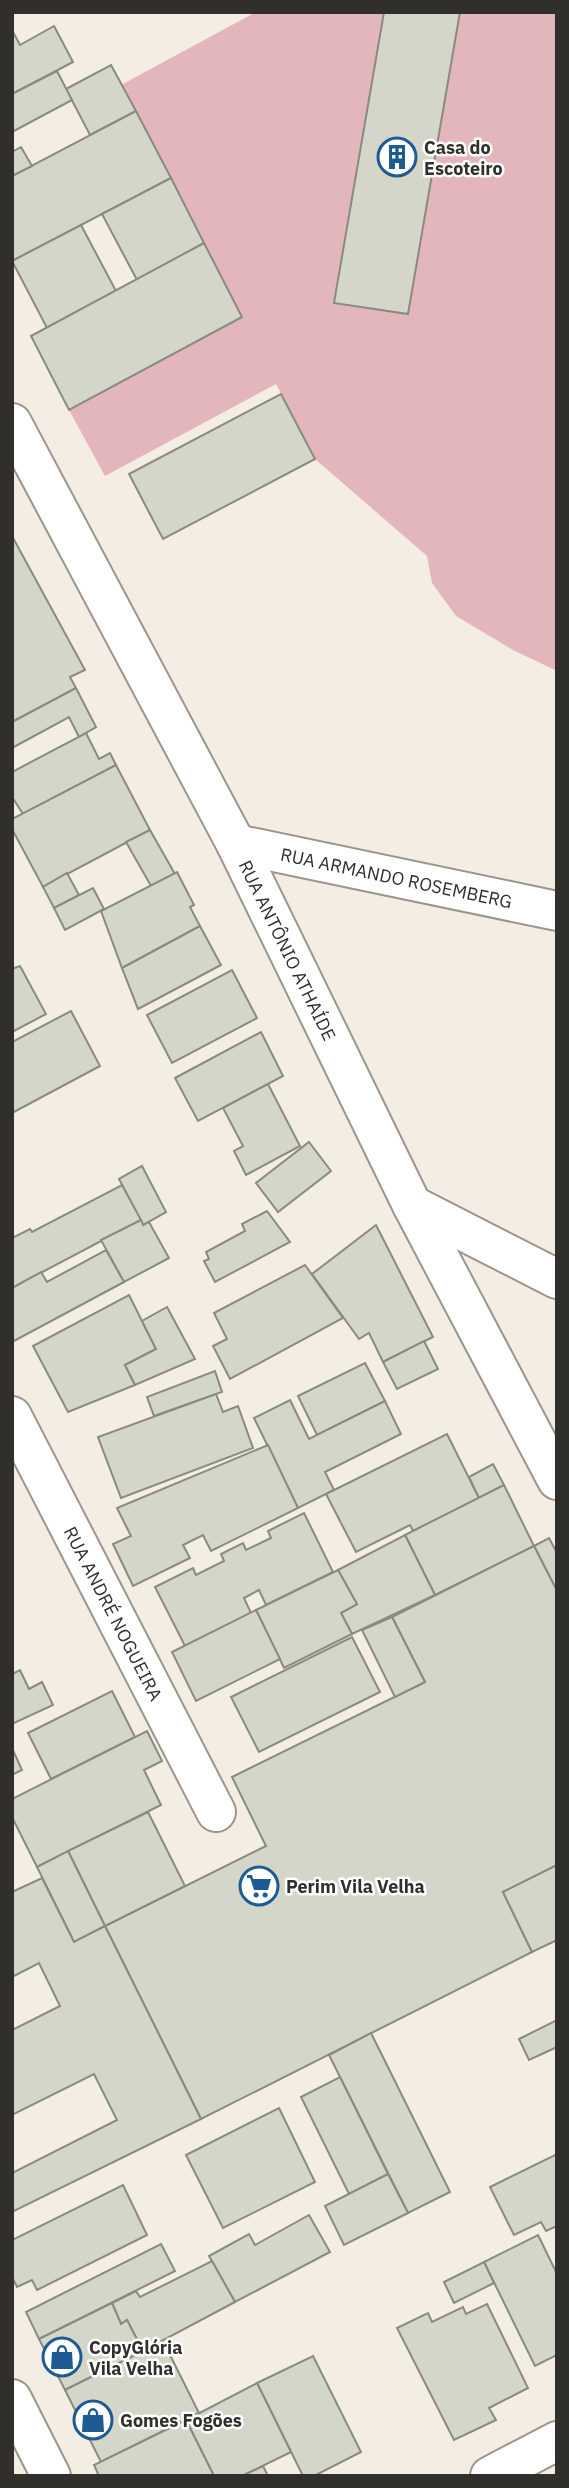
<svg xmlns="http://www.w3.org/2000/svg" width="569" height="2488" font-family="'IBM Plex Sans',sans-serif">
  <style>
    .green { fill: #e3b6bc }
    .building { fill: #d4d6ca; stroke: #8a8b80; stroke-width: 2 }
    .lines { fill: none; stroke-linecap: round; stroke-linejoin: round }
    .minor-casing { stroke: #9c958b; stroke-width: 42 }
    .secondary-casing { stroke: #9c958b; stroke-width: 42 }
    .minor { stroke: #fff; stroke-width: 38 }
    .secondary { stroke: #fff; stroke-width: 38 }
    .labels { text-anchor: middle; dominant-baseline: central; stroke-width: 5; stroke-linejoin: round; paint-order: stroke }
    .poi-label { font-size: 18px; font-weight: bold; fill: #312f2b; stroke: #fff; text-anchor: start }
    .street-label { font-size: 18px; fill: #312f2b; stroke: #fff }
  </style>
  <rect width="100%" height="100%" fill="#f4ede3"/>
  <path class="green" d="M256,12H557V671L513,650L456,616L432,583L427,556L315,459L276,384L105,476L69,410L242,317L121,85Z"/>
  <g class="building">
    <path d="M384,12H460L408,314L334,303Z"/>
    <path d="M54,26L73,62L12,94V30L20,45Z"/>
    <path d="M111,65L136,111L90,135L66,89Z"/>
    <path d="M57,71L72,100L12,132V94Z"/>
    <path d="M136,111L171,178L12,261V176Z"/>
    <path d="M21,147L32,166L12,176V152Z"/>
    <path d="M171,178L204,243L137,280L102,214Z"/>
    <path d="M81,225L116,291L47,328L12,261Z"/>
    <path d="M204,243L242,317L69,410L31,336Z"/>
    <path d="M281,394L315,459L163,539L129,474Z"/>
    <path d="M12,536L85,670L70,677L76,688L12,722Z"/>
    <path d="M76,688L96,727L79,737L69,717L12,748V722Z"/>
    <path d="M86,733L99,759L110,753L116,765L23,814L12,797V772Z"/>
    <path d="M116,765L150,830L43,887L12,829V819Z"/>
    <path d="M150,830L175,874L151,886L126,842Z"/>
    <path d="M177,872L194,905L190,907L200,926L122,968L101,911Z"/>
    <path d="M67,873L79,895L54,908L43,887Z"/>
    <path d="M93,888L104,909L65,930L54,908Z"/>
    <path d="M200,926L221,965L138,1009L122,968Z"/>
    <path d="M20,966L46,1014L12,1032V969Z"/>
    <path d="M232,970L257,1018L172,1063L147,1015Z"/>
    <path d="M71,1011L100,1066L12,1113V1042Z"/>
    <path d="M261,1032L283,1076L198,1121L175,1078Z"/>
    <path d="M268,1084L300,1146L246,1175L234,1151L243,1146L223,1108Z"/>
    <path d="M309,1142L331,1171L278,1212L256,1183Z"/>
    <path d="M142,1166L166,1212L143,1225L119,1179Z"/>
    <path d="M122,1185L141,1220L12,1288V1238L30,1229L32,1232Z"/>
    <path d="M267,1211L290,1242L215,1282L204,1261L209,1259L206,1252L245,1231L242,1224Z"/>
    <path d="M141,1220L143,1225L149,1222L169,1258L124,1282L101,1240Z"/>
    <path d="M376,1225L433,1337L383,1362L369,1333L359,1339L312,1274Z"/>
    <path d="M106,1250L124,1282L12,1342V1288L41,1272L47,1282Z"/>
    <path d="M305,1265L343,1318L230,1379L213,1346L227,1339L214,1313Z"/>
    <path d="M129,1295L156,1349L125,1365L135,1385L68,1412L33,1346Z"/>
    <path d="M167,1307L195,1359L135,1385L125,1365L156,1349L142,1321Z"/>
    <path d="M424,1341L438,1369L397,1389L383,1362Z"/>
    <path d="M365,1363L385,1401L317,1435L298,1396Z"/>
    <path d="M215,1371L222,1392L154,1416L147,1397Z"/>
    <path d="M216,1394L223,1412L238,1406L253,1448L121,1498L98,1437Z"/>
    <path d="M290,1400L309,1439L385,1401L401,1434L325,1472L334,1490L298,1508L254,1418Z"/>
    <path d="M447,1434L479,1498L413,1531L410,1525L356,1552L326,1494Z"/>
    <path d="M268,1445L298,1508L211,1551L203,1535L183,1545L190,1558L133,1586L113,1544L131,1536L117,1508Z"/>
    <path d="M493,1464L504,1485L479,1498L469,1477Z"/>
    <path d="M504,1485L534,1546L435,1595L405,1535Z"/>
    <path d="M304,1513L333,1572L266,1605L259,1590L244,1598L251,1613L185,1646L155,1587L193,1568L196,1575L224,1561L221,1554L243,1543L246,1550L271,1538L268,1531Z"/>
    <path d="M405,1535L435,1595L352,1634L341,1613L357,1604L338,1570Z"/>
    <path d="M549,1538L557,1553V1591L534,1546Z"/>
    <path d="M534,1546L557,1591V1865L503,1892L532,1952L201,2119L105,1926L266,1846L232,1777L425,1682L392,1617Z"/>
    <path d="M338,1570L357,1604L341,1613L352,1634L284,1668L256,1610Z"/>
    <path d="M256,1610L280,1659L196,1701L172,1652Z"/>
    <path d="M392,1617L425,1682L395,1697L362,1630Z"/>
    <path d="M352,1637L380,1692L259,1752L231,1697Z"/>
    <path d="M20,1670L29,1689L42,1682L53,1705L12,1724V1674Z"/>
    <path d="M112,1691L135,1737L51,1779L28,1733Z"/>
    <path d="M147,1731L162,1761L144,1770L161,1805L37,1867L12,1817V1799Z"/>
    <path d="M12,1748L22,1770L12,1775Z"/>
    <path d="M148,1812L185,1886L105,1926L68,1851Z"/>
    <path d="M68,1851L105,1926L74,1942L37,1867Z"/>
    <path d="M557,1865V1940L532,1952L503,1892Z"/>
    <path d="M42,1878L74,1942L105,1926L201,2119L12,2212V2173L117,2120L94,2074L12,2115V2030L60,2006L39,1963L12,1977V1892Z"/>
    <path d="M557,2020V2047L529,2060L519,2039Z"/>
    <path d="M371,2033L450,2192L408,2213L329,2055Z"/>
    <path d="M340,2077L388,2174L349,2194L301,2097Z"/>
    <path d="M279,2108L315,2182L223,2228L186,2155Z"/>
    <path d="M557,2154V2226L546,2231L541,2222L514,2235L490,2187Z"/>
    <path d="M388,2174L408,2213L344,2245L325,2206Z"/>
    <path d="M123,2185L147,2235L37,2290L32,2280L17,2287L12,2277V2240Z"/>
    <path d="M309,2215L330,2252L235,2302L209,2256L249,2234L255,2245Z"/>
    <path d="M538,2235L557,2274V2355L535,2366L484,2262Z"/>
    <path d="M161,2244L175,2271L39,2339L26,2312Z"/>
    <path d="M212,2261L235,2302L143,2351L127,2320L121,2324L112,2303L136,2291L140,2297Z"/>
    <path d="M484,2262L494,2283L454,2303L444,2282Z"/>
    <path d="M112,2303L121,2324L127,2320L143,2351L65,2390L39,2339Z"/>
    <path d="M487,2304L528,2388L489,2408L496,2420L454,2440L397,2328L428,2313L432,2322L463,2307L466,2314Z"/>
    <path d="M163,2341L199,2413L101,2462L65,2390Z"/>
    <path d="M313,2356L361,2452L314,2476H303L257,2383Z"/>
    <path d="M257,2383L291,2452L242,2476H214L186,2420Z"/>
    <path d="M186,2420L214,2476H99L94,2465Z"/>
    <path d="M263,2466L268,2476H242Z"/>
  </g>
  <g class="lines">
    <defs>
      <g id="minor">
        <path id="s1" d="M236,844L557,911"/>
        <path d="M412,1205L557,1279"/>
        <path id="s2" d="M12,1416L216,1812"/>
        <path d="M490,2476L557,2441"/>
      </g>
      <g id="secondary">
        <path id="s3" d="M12,423L236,844L412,1205L557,1480"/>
        <path d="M12,2399L51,2476"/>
      </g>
    </defs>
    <use href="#minor" class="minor-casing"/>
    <use href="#secondary" class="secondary-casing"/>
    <use href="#minor" class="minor"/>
    <use href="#secondary" class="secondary"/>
  </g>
  <defs>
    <symbol id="building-ring" viewBox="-11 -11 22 22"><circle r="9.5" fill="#fff" stroke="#1d5b92" stroke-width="1.5"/><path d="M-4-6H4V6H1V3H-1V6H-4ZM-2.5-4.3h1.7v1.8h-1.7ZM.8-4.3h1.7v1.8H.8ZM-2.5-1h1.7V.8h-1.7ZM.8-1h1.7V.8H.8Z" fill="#1d5b92"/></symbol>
    <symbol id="supermarket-ring" viewBox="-11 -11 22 22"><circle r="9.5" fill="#fff" stroke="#1d5b92" stroke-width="1.5"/><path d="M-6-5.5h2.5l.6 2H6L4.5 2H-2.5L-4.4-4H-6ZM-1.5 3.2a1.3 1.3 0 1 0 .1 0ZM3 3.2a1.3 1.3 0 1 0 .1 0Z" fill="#1d5b92"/></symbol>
    <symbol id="shop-ring" viewBox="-11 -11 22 22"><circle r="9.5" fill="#fff" stroke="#1d5b92" stroke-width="1.5"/><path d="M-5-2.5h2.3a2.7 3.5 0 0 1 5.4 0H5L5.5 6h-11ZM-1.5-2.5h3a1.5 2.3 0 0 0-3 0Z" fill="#1d5b92"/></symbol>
  </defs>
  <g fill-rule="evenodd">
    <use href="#building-ring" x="375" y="135" width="44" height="44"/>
    <use href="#supermarket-ring" x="237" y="1864" width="44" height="44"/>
    <use href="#shop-ring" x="40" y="2335" width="44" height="44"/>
    <use href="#shop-ring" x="71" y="2398" width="44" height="44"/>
  </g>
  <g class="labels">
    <g class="poi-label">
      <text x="424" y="147">Casa do<tspan x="424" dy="21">Escoteiro</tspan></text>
      <text x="286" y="1886">Perim Vila Velha</text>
      <text x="89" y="2347">CopyGlória<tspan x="89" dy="21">Vila Velha</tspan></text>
      <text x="120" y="2420">Gomes Fogões</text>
    </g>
    <g class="street-label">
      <text stroke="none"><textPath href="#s1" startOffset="164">RUA ARMANDO ROSEMBERG</textPath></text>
      <text stroke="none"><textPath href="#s3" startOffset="595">RUA ANTÔNIO ATHAÍDE</textPath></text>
      <text stroke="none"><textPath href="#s2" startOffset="222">RUA ANDRÉ NOGUEIRA</textPath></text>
    </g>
  </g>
  <rect width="569" height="2488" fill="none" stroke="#312f2b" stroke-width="28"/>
</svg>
